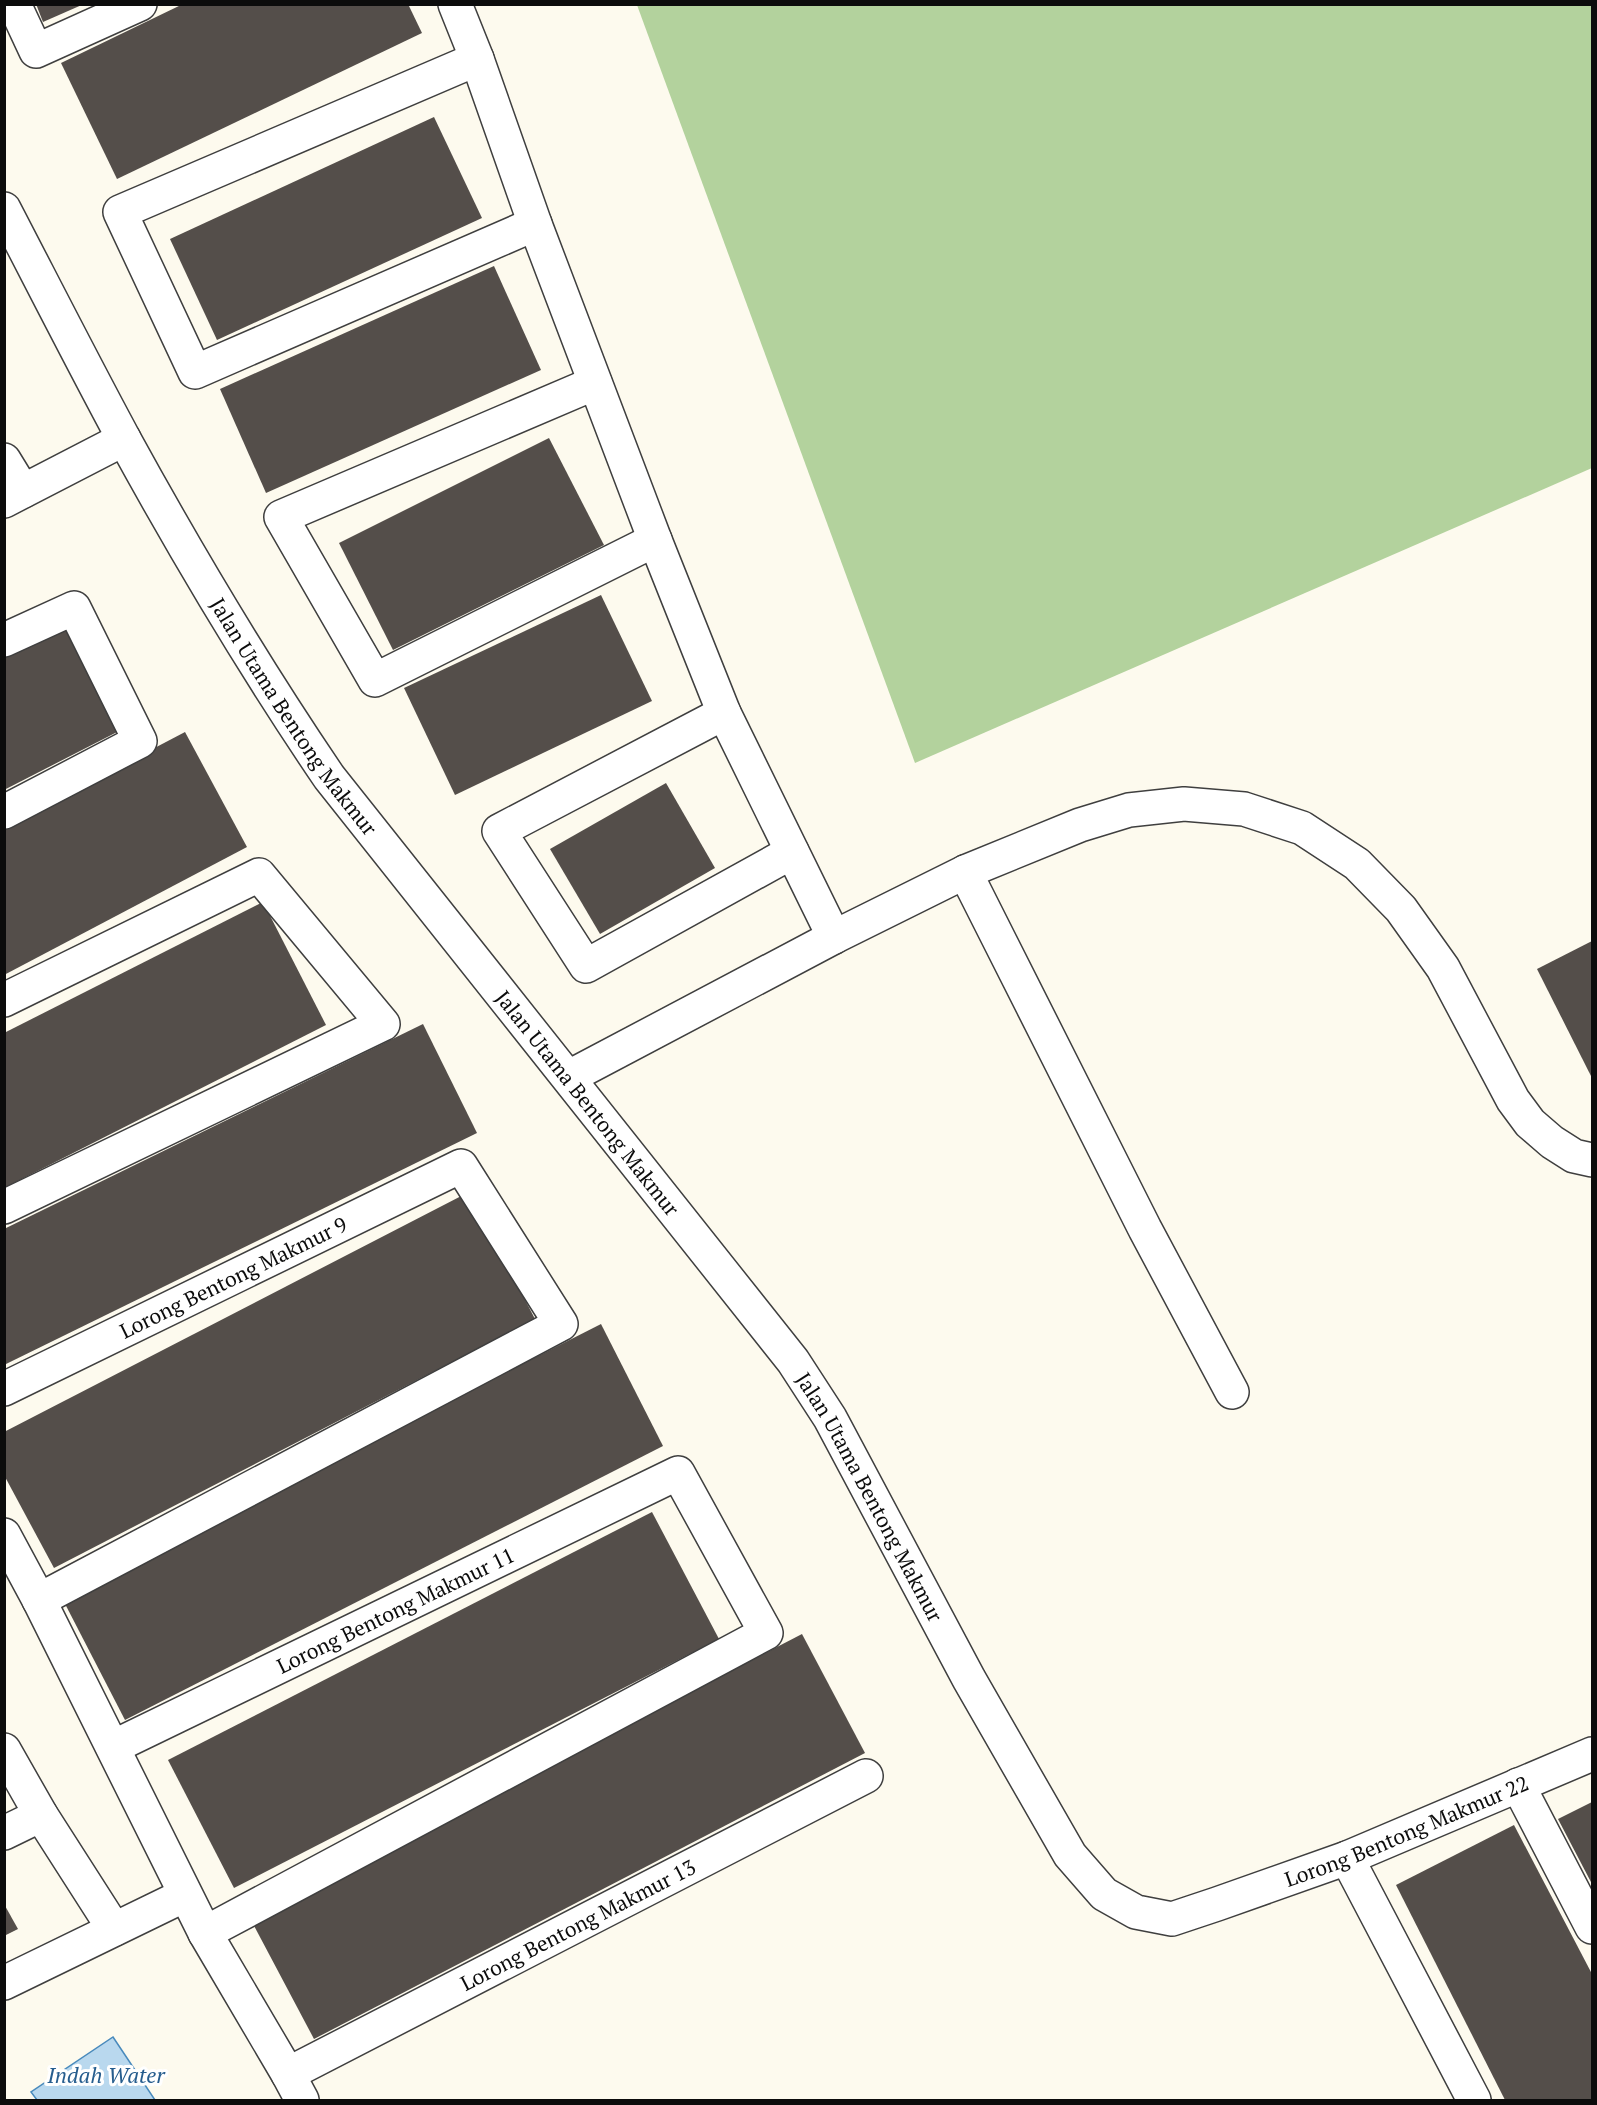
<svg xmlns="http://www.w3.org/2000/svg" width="1597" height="2105" font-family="'PT Serif',serif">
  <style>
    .forest { fill: #b3d29d }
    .water { fill: #b9d8ee; stroke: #498abc; stroke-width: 1.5 }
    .building { fill: #544e4a }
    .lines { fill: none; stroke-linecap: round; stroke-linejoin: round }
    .minor-casing { stroke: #3f3f3f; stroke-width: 36 }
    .minor { stroke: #fff; stroke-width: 33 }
    .labels { text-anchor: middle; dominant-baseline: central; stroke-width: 6; stroke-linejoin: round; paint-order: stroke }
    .street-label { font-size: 21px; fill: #0c0c0c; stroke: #fff }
    .water-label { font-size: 22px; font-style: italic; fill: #265d8e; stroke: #fff }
  </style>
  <rect width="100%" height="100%" fill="#fdfaee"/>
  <path class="forest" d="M637,5H1592V468L915,763Z"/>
  <path class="water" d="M113,2037L155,2100H37L31,2092Z"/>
  <g class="building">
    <path d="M36,4H84L43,22Z"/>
    <path d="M183,4H408L422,33L117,179L61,63Z"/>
    <path d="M434,117L482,218L217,340L170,239Z"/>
    <path d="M494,266L541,370L266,493L220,389Z"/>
    <path d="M549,438L604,545L393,650L339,543Z"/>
    <path d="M601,595L652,701L455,795L404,688Z"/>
    <path d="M66,623L121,730L4,790V655Z"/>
    <path d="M185,732L247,847L4,975V827Z"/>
    <path d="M666,783L715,868L600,934L550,849Z"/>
    <path d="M263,902L326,1025L4,1188V1033Z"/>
    <path d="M1592,941V1078L1537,969Z"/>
    <path d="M423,1024L477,1133L4,1365V1229Z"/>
    <path d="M469,1192L535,1319L54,1568L4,1475V1432Z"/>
    <path d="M601,1324L663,1446L125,1720L62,1598Z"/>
    <path d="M652,1512L719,1639L234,1888L168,1760Z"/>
    <path d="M802,1634L865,1753L314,2039L251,1920Z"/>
    <path d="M1592,1802V1884L1558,1819Z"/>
    <path d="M1514,1825L1592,1974V2100H1505L1396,1885Z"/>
    <path d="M4,1904L18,1929L4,1936Z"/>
  </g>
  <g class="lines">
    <defs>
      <g id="minor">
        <path d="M14,4L36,51L140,4"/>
        <path d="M455,4L477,59L535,224L655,540L724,713L834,937"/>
        <path d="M477,59L120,212L195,372L535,224"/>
        <path id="s1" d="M4,209C44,286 83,363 124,439C187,554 255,668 329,777L793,1361L830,1418L969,1679L1070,1855L1104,1894L1136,1912L1172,1919L1217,1904L1347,1858L1592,1754"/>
        <path d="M595,383L281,517L375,680L655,540"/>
        <path d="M4,460L23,491"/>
        <path d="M4,501L124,439"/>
        <path d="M4,640L74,608L140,741L4,812"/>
        <path d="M724,713L499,831L586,966L792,852"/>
        <path d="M965,872L1145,1229L1232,1392"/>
        <path d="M4,1000L259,875L383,1024L4,1207"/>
        <path d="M569,1077L834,937L965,872L1080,825L1129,810L1184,804L1244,809L1302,828L1357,864L1401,909L1443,968L1513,1100L1530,1123L1552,1142L1574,1156L1592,1160"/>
        <path id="s2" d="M4,1389L461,1166L561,1324L39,1600"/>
        <path d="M4,1535L39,1600L205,1933L288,2074L302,2100"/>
        <path id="s3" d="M113,1747L678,1473L766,1633L205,1933"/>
        <path d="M4,1750L41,1815L114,1929"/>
        <path d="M1518,1785L1592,1927"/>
        <path d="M4,1833L41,1815"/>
        <path d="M1347,1858L1474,2100"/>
        <path d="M4,1983L185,1895"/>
        <path id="s4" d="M288,2074L866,1776"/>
      </g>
    </defs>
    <use href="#minor" class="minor-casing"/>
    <use href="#minor" class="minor"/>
  </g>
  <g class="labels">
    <g class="street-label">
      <text stroke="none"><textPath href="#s1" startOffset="585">Jalan Utama Bentong Makmur</textPath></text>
      <text stroke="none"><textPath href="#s1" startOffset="1071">Jalan Utama Bentong Makmur</textPath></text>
      <text stroke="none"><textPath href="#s2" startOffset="255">Lorong Bentong Makmur 9</textPath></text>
      <text stroke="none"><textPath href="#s1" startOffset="1557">Jalan Utama Bentong Makmur</textPath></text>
      <text stroke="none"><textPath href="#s3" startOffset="314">Lorong Bentong Makmur 11</textPath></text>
      <text stroke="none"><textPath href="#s1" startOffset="2343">Lorong Bentong Makmur 22</textPath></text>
      <text stroke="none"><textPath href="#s4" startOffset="326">Lorong Bentong Makmur 13</textPath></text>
    </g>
    <g class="water-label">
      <text x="106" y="2074">Indah Water</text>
    </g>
  </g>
  <rect width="1597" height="2105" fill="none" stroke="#0c0c0c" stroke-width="12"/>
</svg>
